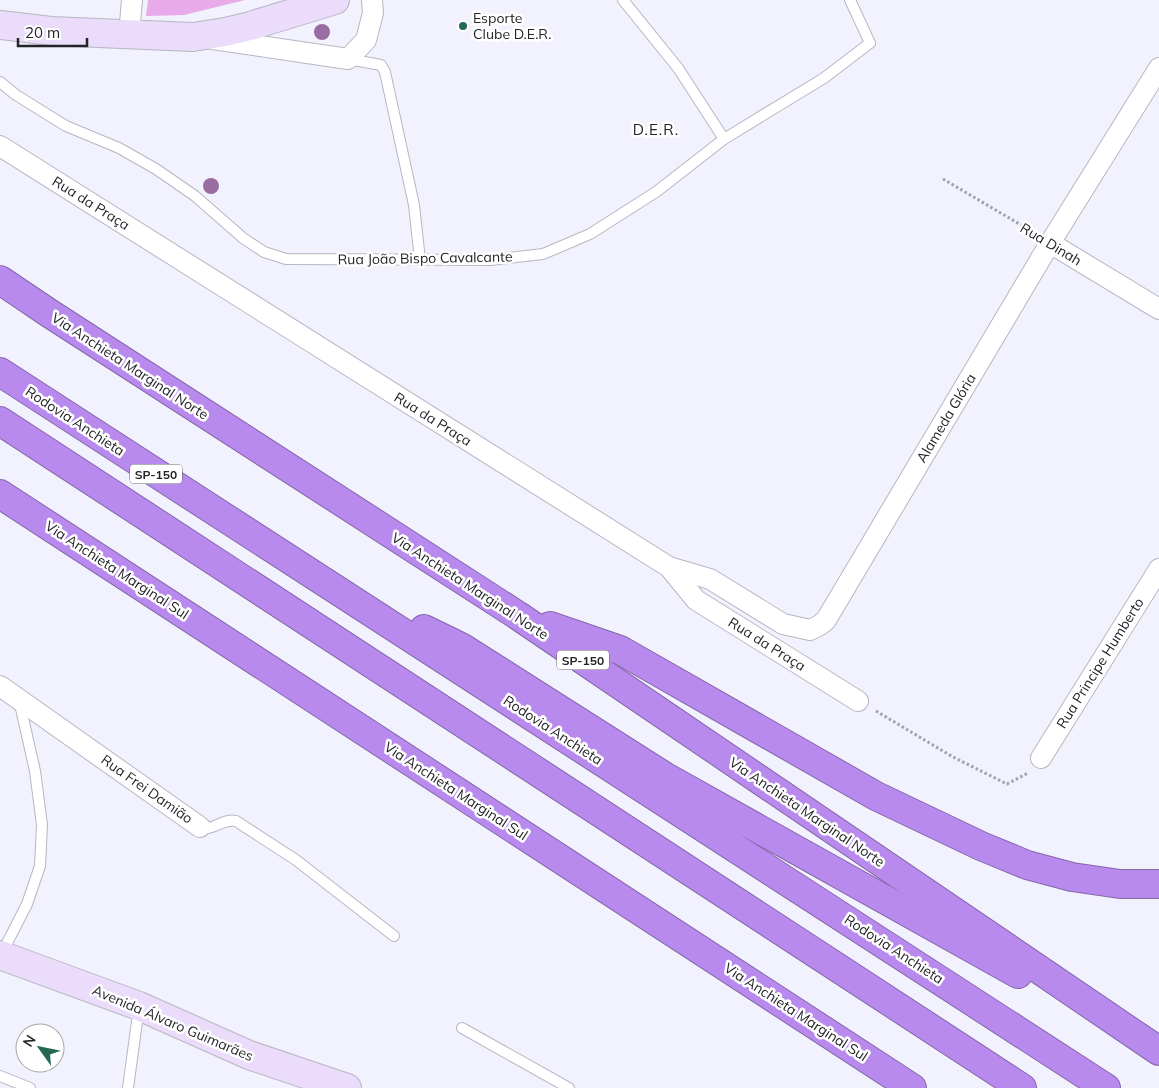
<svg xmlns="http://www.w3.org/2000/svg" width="1159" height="1088" font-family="Mulish,sans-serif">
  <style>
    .green { fill: #e8aae8 }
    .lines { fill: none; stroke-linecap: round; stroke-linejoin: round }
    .lane-casing { stroke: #b6b7c2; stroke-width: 12 }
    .street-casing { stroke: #b6b7c2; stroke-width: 22 }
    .secondary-casing { stroke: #b6b7c2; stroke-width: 30 }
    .highway-casing { stroke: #8466a9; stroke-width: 30 }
    .path { stroke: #a2a2ab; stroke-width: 3; stroke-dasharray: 2.5 2.5; stroke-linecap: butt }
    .lane { stroke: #fff; stroke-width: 10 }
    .street { stroke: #fff; stroke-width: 20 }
    .secondary { stroke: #eadcfa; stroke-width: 28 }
    .highway { stroke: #b98aee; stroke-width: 28 }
    .tree { fill: #986da0 }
    .poi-dot { fill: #266756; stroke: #fff; stroke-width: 2 }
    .labels { text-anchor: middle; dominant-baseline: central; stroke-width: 5; stroke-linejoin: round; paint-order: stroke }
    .shield { fill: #fff; stroke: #656568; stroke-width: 1 }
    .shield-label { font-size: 12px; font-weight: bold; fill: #232328 }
    .poi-label { font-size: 14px; fill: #232328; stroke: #fff; text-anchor: start }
    .street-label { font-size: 14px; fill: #232328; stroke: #fff }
    .neighbourhood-label { font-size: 15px; letter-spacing: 1px; fill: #232328; stroke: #fff }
  </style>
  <rect width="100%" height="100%" fill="#f1f2fd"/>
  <path class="green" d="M148,0H245L184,15L146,16Z"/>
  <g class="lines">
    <defs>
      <g id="lane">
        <path d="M623,0L678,68L724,139"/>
        <path d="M348,59L381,65L385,72L414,205L420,260"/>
        <path d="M0,82L16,95L66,126L119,148L156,169L195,196L243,238L264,252L286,259L491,260L543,254L590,234L656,192L724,139L824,78L870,43L850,0"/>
        <path d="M200,827C213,832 222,818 236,821L296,860L394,936"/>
        <path d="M1,955L27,904L40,866L42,825L35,771L19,700"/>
        <path d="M462,1028L569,1088"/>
        <path d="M0,1076L30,1088"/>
        <path d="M128,1088L139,1007"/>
      </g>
      <g id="street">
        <path d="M129,35L132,0"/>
        <path d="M213,39L348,59L366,40L373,13L372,0"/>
        <path d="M0,146L669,567L696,600L858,701"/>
        <path d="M1050,243L1159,309"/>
        <path d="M669,567L710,579L783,624L810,630L820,625L826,620L1050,243L1159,68"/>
        <path d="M0,686L200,827"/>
        <path d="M1041,758L1159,569"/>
      </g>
      <g id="secondary">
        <path d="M0,25L51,31L193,37L225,32L250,26L335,0"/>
        <path d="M0,955L139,1006L249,1055L347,1088"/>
      </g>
      <g id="highway">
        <path d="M0,280L49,313L517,615L1159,1051"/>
        <path d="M0,372C368,612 739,847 1106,1088"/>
        <path d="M0,421L1022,1088"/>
        <path d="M0,494L912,1088"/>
        <path d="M550,626L620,650L876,796L981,846L1027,865L1072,877L1120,884H1159"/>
        <path d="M424,629L461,647L664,776L1018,974"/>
      </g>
    </defs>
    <use href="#lane" class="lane-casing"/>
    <use href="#street" class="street-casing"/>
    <use href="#secondary" class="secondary-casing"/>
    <use href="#highway" class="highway-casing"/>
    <g class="path">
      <path d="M943,179L1033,232"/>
      <path d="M876,711L953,757L1007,784L1028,773"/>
    </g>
    <use href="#lane" class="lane"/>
    <use href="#street" class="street"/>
    <use href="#secondary" class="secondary"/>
    <use href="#highway" class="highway"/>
  </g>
  <g class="tree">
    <circle cx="322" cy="32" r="8"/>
    <circle cx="211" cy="186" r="8"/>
  </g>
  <circle class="poi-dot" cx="463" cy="26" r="5"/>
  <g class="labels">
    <g class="shield">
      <rect x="130" y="464.5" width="52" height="19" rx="4"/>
      <rect x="557" y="650.5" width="52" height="19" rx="4"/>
    </g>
    <g class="shield-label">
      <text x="156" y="474">SP-150</text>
      <text x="583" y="660">SP-150</text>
    </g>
    <g class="poi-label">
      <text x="473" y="18">Esporte<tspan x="473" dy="16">Clube D.E.R.</tspan></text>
    </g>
    <g class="street-label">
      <text transform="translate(91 203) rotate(32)">Rua da Praça</text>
      <text transform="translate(1051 244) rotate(31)">Rua Dinah</text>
      <text transform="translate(425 258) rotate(-1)">Rua João Bispo Cavalcante</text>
      <text transform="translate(130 366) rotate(33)">Via Anchieta Marginal Norte</text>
      <text transform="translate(946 418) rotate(-59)">Alameda Glória</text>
      <text transform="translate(433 419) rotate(32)">Rua da Praça</text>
      <text transform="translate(75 421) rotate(33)">Rodovia Anchieta</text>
      <text transform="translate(117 570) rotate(33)">Via Anchieta Marginal Sul</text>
      <text transform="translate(470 586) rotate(33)">Via Anchieta Marginal Norte</text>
      <text transform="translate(767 644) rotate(32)">Rua da Praça</text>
      <text transform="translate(1100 663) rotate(-58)">Rua Principe Humberto</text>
      <text transform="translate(553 730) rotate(33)">Rodovia Anchieta</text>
      <text transform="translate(147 789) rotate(35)">Rua Frei Damião</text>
      <text transform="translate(456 791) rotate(33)">Via Anchieta Marginal Sul</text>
      <text transform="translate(807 812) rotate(34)">Via Anchieta Marginal Norte</text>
      <text transform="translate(894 949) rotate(33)">Rodovia Anchieta</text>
      <text transform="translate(796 1012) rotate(33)">Via Anchieta Marginal Sul</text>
      <text transform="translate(173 1023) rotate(23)">Avenida Álvaro Guimarães</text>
    </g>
    <g class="neighbourhood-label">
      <text x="656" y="129">D.E.R.</text>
    </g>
  </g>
  <g transform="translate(40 1048) rotate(303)"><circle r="24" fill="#ffffff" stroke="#a7a7a9"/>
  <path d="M0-4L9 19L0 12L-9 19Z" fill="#266756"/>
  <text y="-8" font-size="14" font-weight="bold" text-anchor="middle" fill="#232328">N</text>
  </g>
  <path d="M18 38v8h69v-8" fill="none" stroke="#232328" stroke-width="2.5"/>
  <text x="25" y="38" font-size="15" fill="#232328" stroke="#ffffff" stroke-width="4" paint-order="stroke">20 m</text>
</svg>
